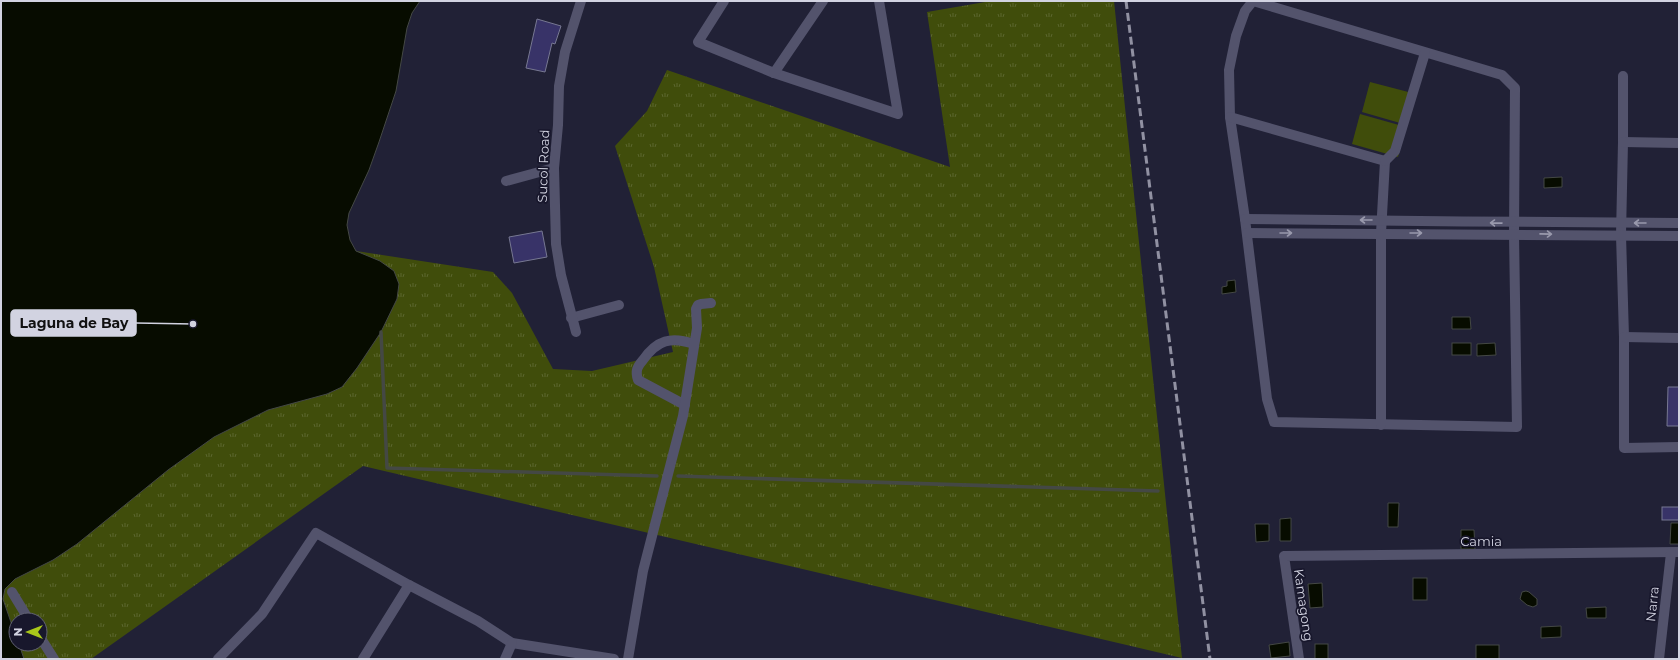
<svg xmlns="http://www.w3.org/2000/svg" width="1680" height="660" font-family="Montserrat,sans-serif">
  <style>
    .grass { fill: url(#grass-tufts) }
    .pitch { fill: #404d0b }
    .water { fill: #070c00; stroke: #444844 }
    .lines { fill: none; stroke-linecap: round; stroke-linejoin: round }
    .stream { stroke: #444844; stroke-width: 3.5 }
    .building { fill: #383368; stroke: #777892 }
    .minor { stroke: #53536c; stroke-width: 10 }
    .rail { stroke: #9191a2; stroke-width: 3; stroke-dasharray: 8 4; stroke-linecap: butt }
    .oneway { stroke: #9999ac }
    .labels { text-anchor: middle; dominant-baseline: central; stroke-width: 3.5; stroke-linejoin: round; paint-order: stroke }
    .street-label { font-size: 13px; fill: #d2d3e1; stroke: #18172c }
    .leader { fill: none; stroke: #d2d3e1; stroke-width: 1.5 }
    .callout-dot { fill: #d2d3e1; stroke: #18172c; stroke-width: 1.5 }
    .callout { fill: #d2d3e1; stroke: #d2d3e1; stroke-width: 1.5 }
    .callout-label { font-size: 14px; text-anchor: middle; font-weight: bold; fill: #111 }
  </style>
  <defs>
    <pattern id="grass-tufts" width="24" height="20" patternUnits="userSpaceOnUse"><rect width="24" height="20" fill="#404d0b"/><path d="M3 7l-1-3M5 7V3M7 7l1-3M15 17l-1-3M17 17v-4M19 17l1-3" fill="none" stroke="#5b662e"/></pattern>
  </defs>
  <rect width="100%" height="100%" fill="#212136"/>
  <path class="grass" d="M991,1H1114L1182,658L363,466L91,659H24L19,644H40V620H16V637L3,599L5,589L15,579L53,560L77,544L168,470L214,437L268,410L327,394L342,387L357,368L381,332L397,299L380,261L356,251L493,272L512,293L553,369L592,371L673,352L654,267L615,146L647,111L667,70L950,167L927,12Z"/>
  <g class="pitch">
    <path d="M1370,82L1416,94L1407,125L1362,112Z"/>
    <path d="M1360,114L1406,127L1398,157L1352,144Z"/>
  </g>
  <g class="water">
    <path d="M1,1H420L412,13L407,28L396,91L379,142L369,170L349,213L347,225L350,240L356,251L380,261L394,271L399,284L397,299L381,332L357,368L342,387L327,394L268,410L214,437L168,470L77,544L53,560L15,579L5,589L3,599L16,637V644H19L24,659H1Z"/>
    <path d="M1562,177V187L1544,188V178Z"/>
    <path d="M1235,280L1236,292L1222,294V287L1227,286V281Z"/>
    <path d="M1452,317H1470L1471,329H1452Z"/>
    <rect x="1452" y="343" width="19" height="12"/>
    <path d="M1495,343L1496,355L1477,356V344Z"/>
    <path d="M1388,503H1399L1398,527H1388Z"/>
    <path d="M1291,518V541H1280V519Z"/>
    <path d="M1671,523H1679V544H1670Z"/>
    <path d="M1255,524H1269V541L1256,542Z"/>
    <path d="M1461,530H1474L1475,549H1461Z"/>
    <rect x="1413" y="578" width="14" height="22"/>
    <path d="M1322,583L1323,607L1310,608L1308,584Z"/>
    <path d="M1526,591L1529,592L1537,599V605L1533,607L1527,605L1520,599L1522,592Z"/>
    <path d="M1606,607V618H1587L1586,608Z"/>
    <path d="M1561,626V637L1541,638V627Z"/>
    <path d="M1289,642L1290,656L1271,658L1269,645Z"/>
    <rect x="1315" y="644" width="13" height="15"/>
    <rect x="1476" y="645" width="23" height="14"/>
  </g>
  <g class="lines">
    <g class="stream">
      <path d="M381,332L387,468L657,476"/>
      <path d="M678,476L1158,491"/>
    </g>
  </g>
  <g class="building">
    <path d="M537,19L561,26L555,44L552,43L545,72L526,68Z"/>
    <path d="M542,231L547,257L514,263L509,237Z"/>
    <path d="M1668,387H1679V426H1667Z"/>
    <rect x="1662" y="507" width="17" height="13"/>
  </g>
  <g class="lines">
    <g class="minor">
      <path d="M724,1L698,42L774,73L898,114L879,1"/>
      <path d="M1253,1L1502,75L1515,88L1514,234L1517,427L1274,422L1267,399L1245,219L1230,117L1229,70L1236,36L1245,11Z"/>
      <path d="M774,73L823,1"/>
      <path d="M1623,76V142L1621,235L1624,337V448L1679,447"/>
      <path d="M1230,117L1385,161L1381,233V425"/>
      <path d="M1623,142L1679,143"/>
      <path d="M1385,161L1395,151L1425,53"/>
      <path d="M506,181L554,168"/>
      <path d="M1245,219C1390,220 1534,223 1679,223"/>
      <path d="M1247,233L1679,236"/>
      <path d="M571,318L619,305"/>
      <path d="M576,332L561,275L556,244L554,168L558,125L559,86L565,52L581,1"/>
      <path d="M1624,337L1679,338"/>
      <path d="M685,405L638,380C635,371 637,367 643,360C657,340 671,336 694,344"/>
      <path d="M12,592L29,620"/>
      <path d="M40,637L54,659"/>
      <path d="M218,659L262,614L316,533L409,585L478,621L512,643L614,659"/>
      <path d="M363,659L409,585"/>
      <path d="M505,659L512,643"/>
      <path d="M628,659L643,571L683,416L697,328L696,309L698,305L701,304L711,303"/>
      <path d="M1299,659L1284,556L1679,552"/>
      <path d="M1659,659L1671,553"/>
    </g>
    <path class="rail" d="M1126,1L1210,659"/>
  </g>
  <defs><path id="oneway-shaft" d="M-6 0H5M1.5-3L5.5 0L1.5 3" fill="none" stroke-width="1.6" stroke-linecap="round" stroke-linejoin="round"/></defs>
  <g class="oneway">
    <use href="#oneway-shaft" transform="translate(1366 220) rotate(-180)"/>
    <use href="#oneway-shaft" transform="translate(1496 223) rotate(-179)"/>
    <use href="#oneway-shaft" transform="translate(1640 223) rotate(180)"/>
    <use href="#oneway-shaft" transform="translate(1286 233)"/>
    <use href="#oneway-shaft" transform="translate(1416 233)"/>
    <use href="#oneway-shaft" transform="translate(1546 234) rotate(1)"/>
  </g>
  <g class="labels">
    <g class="street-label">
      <text transform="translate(543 166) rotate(-88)">Sucol Road</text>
      <text x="1481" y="541">Camia</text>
      <text transform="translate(1652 604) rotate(-84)">Narra</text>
      <text transform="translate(1304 605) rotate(82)">Kamagong</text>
    </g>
  </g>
  <path class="leader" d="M193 324L136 323"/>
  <circle class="callout-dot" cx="193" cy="324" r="4"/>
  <rect class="callout" x="11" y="310" width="125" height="26" rx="4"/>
  <g class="callout-label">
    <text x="74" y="328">Laguna de Bay</text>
  </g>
  <rect width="1680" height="660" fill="none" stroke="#d2d3e1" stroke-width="4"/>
  <g transform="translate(28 632) rotate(270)"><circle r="19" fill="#18172c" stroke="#626274"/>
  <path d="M0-3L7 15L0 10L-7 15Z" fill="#a9c71a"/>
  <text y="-6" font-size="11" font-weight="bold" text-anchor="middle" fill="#d2d3e1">N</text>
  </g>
</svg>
